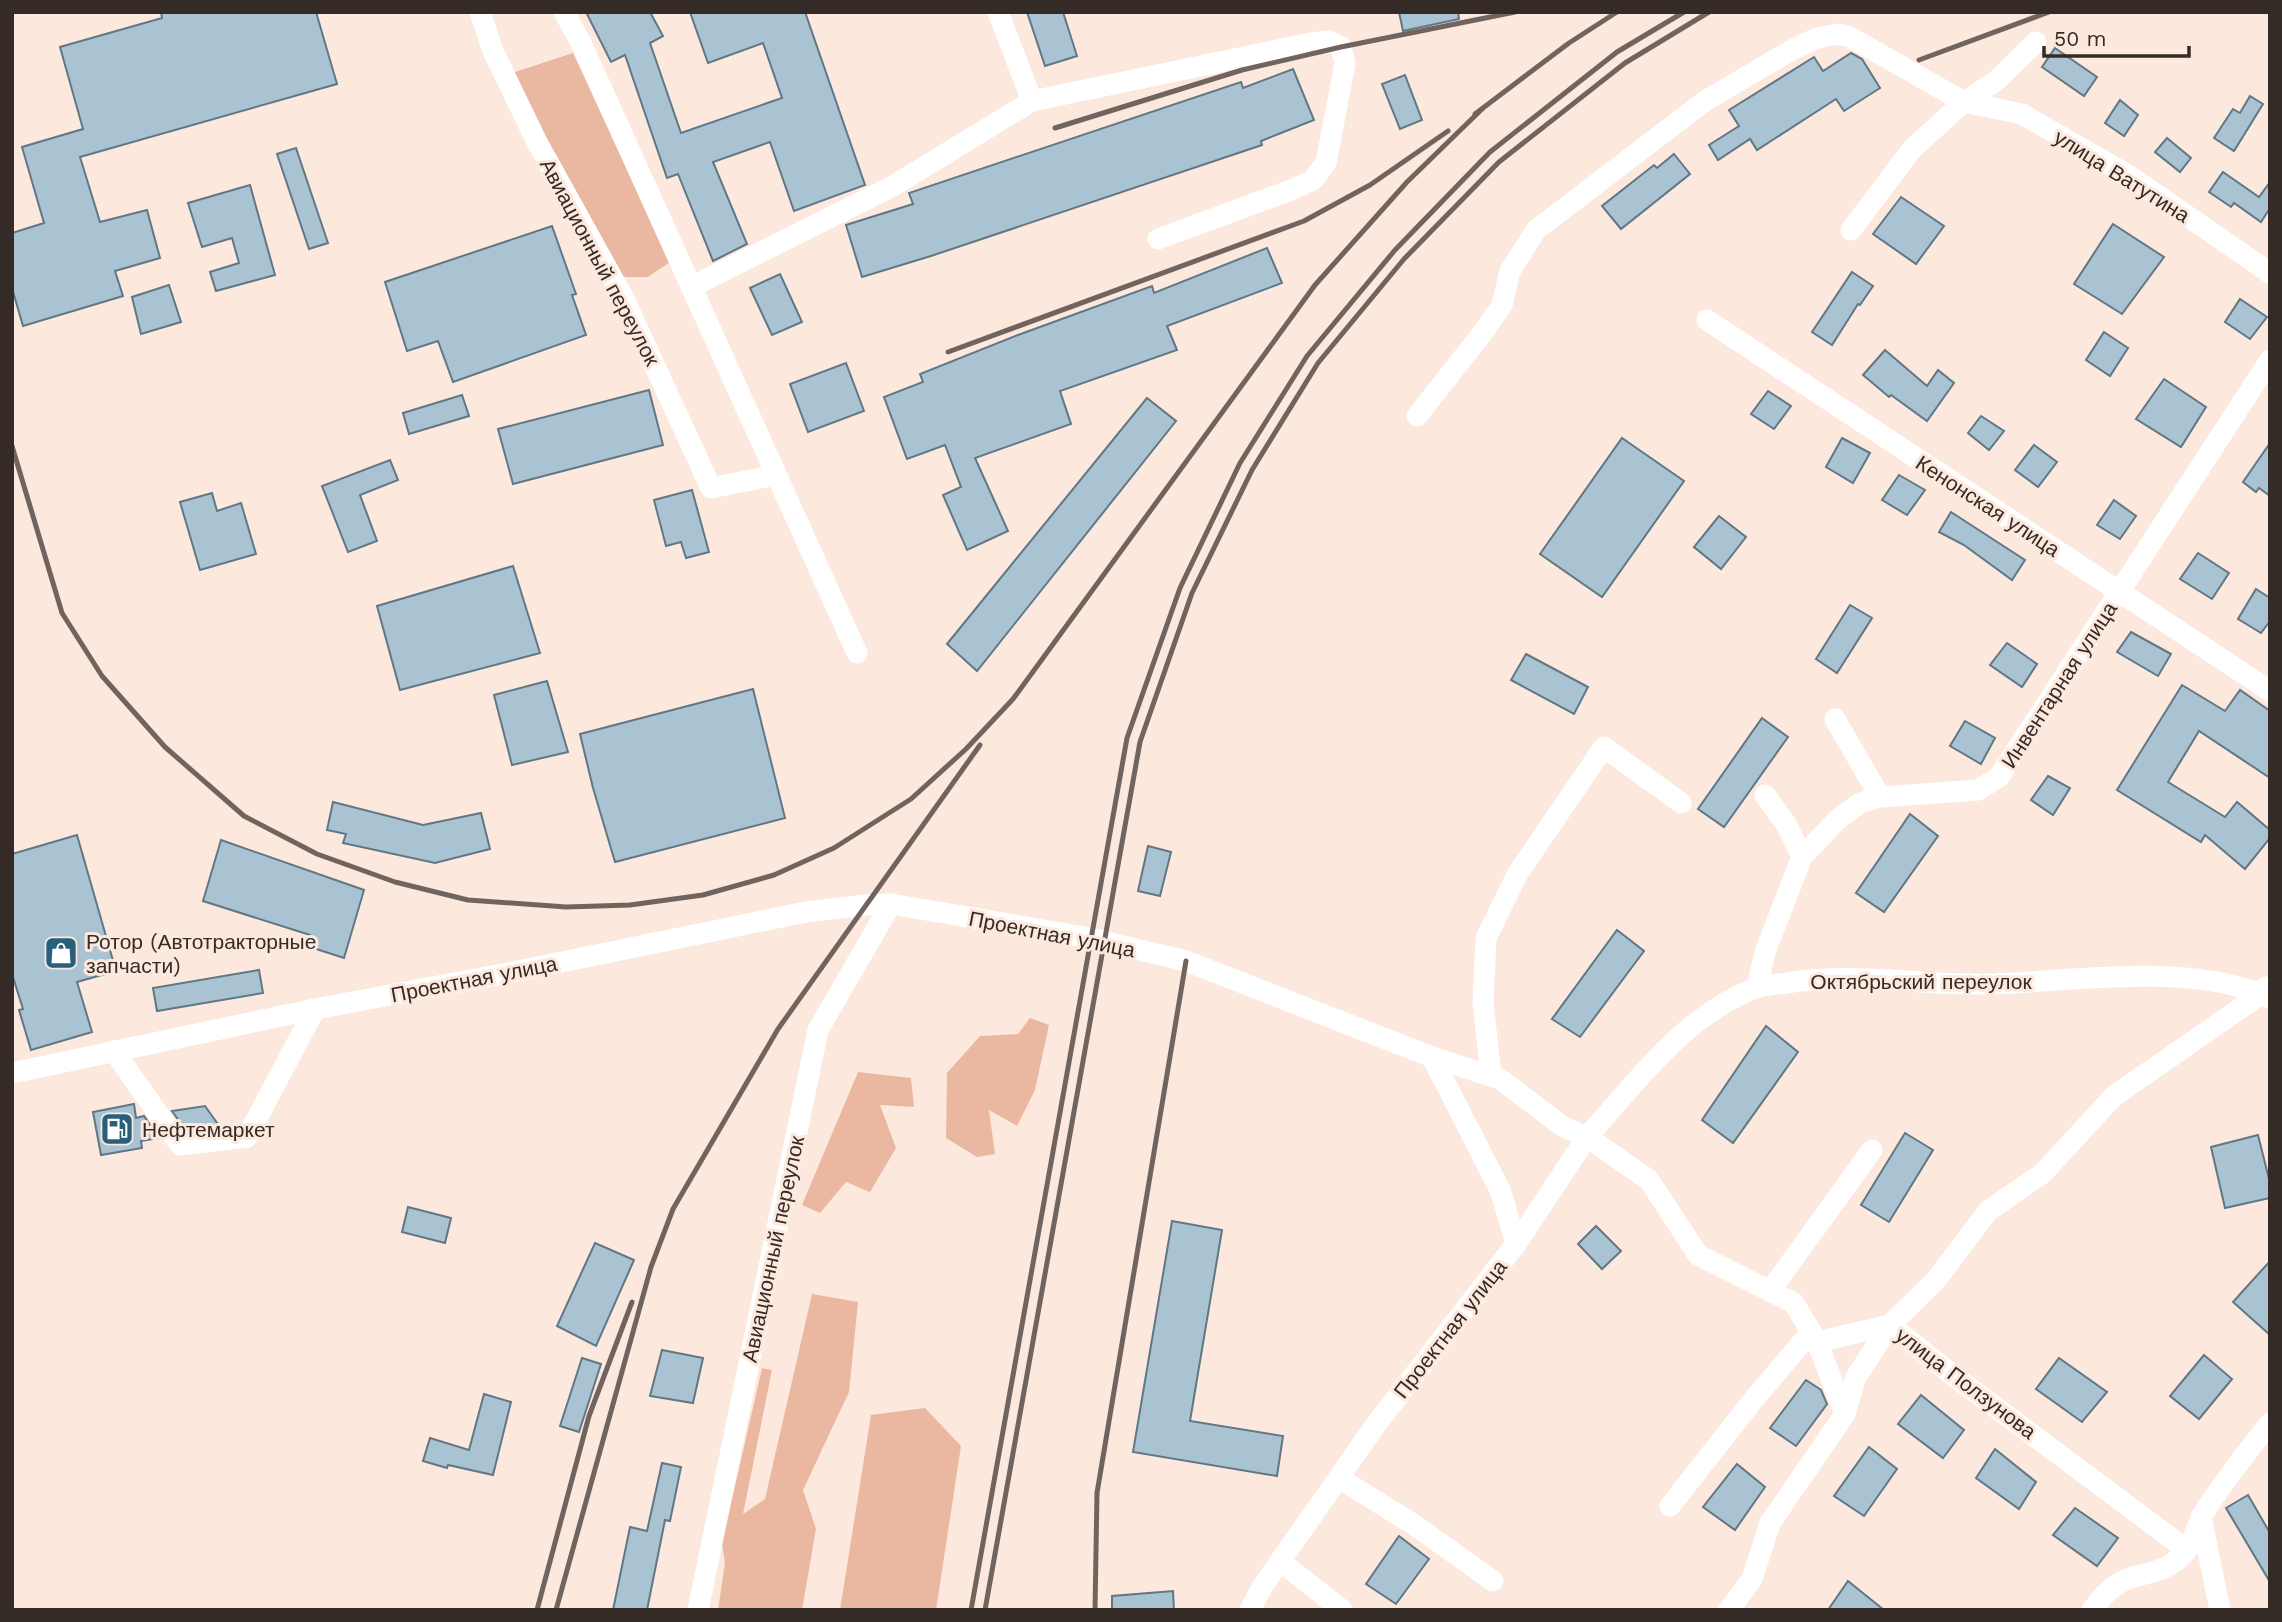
<svg xmlns="http://www.w3.org/2000/svg" width="2282" height="1622" font-family="'Work Sans',sans-serif">
  <style>
    .green { fill: #eab8a0 }
    .building { fill: #aac3d2; stroke: #607785; stroke-width: 2 }
    .lines { fill: none; stroke-linecap: round; stroke-linejoin: round }
    .minor { stroke: #fff; stroke-width: 21 }
    .rail { stroke: #71645e; stroke-width: 5 }
    .labels { text-anchor: middle; dominant-baseline: central; stroke-width: 6; stroke-linejoin: round; paint-order: stroke }
    .street-label { font-size: 21px; fill: #352b26; stroke: #fde8de }
    .poi-label { font-size: 21px; fill: #352b26; stroke: #fde8de; text-anchor: start }
  </style>
  <rect width="100%" height="100%" fill="#fde8de"/>
  <g class="green">
    <path d="M573,53L670,262L648,277H620L509,74Z"/>
    <path d="M1030,1018L1049,1025L1035,1090L1017,1126L989,1110L995,1154L977,1157L946,1138L947,1073L980,1036L1018,1034Z"/>
    <path d="M858,1072L911,1078L914,1107L880,1105L896,1148L870,1192L846,1182L820,1213L802,1205Z"/>
    <path d="M812,1294L858,1302L849,1392L803,1490L816,1529L802,1610H718L725,1563L722,1543L762,1368L772,1370L743,1514L765,1499Z"/>
    <path d="M925,1408L961,1446L936,1610H840L871,1415Z"/>
  </g>
  <g class="building">
    <path d="M161,12H316L337,84L80,157L100,222L147,210L160,258L115,271L123,296L23,326L12,288V233L44,223L22,147L83,129L60,47L162,18Z"/>
    <path d="M586,12H650L663,36L650,43L681,133L782,98L763,43L708,63L690,12H805L865,185L794,211L770,142L713,162L747,244L713,261L678,174L667,178L625,55L611,62Z"/>
    <path d="M1027,12H1063L1077,56L1045,66Z"/>
    <path d="M1399,12H1458L1459,19L1403,31Z"/>
    <path d="M2055,48L2097,77L2084,96L2042,67Z"/>
    <path d="M1851,53L1862,59L1880,88L1844,111L1836,99L1757,150L1750,139L1718,160L1709,145L1739,126L1729,110L1814,57L1823,71Z"/>
    <path d="M1293,69L1314,120L1261,141L1262,145L931,256L862,277L846,225L913,204L909,193L1241,82L1243,88Z"/>
    <path d="M1405,75L1422,120L1400,129L1382,84Z"/>
    <path d="M2250,96L2263,104L2234,151L2214,138L2233,109L2240,113Z"/>
    <path d="M2120,100L2138,115L2124,136L2105,123Z"/>
    <path d="M2167,138L2191,158L2180,172L2155,152Z"/>
    <path d="M296,148L328,243L309,249L277,154Z"/>
    <path d="M1674,154L1690,174L1621,229L1602,206L1654,165L1657,168Z"/>
    <path d="M2223,172L2259,197L2270,182V208L2261,222L2234,203L2231,207L2209,192Z"/>
    <path d="M250,185L275,275L216,291L210,272L239,263L232,238L202,247L188,203Z"/>
    <path d="M1901,197L1944,226L1916,264L1873,234Z"/>
    <path d="M2113,224L2164,257L2122,314L2074,284Z"/>
    <path d="M552,226L576,294L572,295L586,335L453,382L438,341L407,351L385,282Z"/>
    <path d="M1267,248L1282,283L1167,326L1177,350L1060,391L1071,424L975,458L1008,531L967,550L943,495L961,487L945,445L907,459L884,397L923,382L920,374L1018,335L1152,286L1154,293Z"/>
    <path d="M1852,272L1873,286L1860,305L1858,304L1832,345L1812,332Z"/>
    <path d="M780,274L802,322L772,335L750,288Z"/>
    <path d="M169,285L181,322L141,334L132,297Z"/>
    <path d="M2240,299L2267,317L2250,339L2225,322Z"/>
    <path d="M2104,332L2128,348L2110,376L2086,360Z"/>
    <path d="M1885,350L1927,386L1938,370L1954,383L1927,421L1891,395L1889,397L1863,375Z"/>
    <path d="M846,363L864,411L808,432L790,384Z"/>
    <path d="M2164,379L2206,407L2181,447L2136,419Z"/>
    <path d="M649,390L663,445L513,484L498,429Z"/>
    <path d="M1768,391L1791,406L1774,429L1751,414Z"/>
    <path d="M462,395L469,416L409,434L403,413Z"/>
    <path d="M1147,398L1176,421L977,671L947,644Z"/>
    <path d="M1981,416L2004,431L1989,450L1968,433Z"/>
    <path d="M1622,438L1684,481L1602,597L1540,554Z"/>
    <path d="M1842,438L1870,453L1853,483L1826,467Z"/>
    <path d="M2270,443V496L2259,488L2256,492L2243,482Z"/>
    <path d="M2034,445L2057,462L2038,487L2015,470Z"/>
    <path d="M390,460L398,480L360,495L377,541L348,552L322,486Z"/>
    <path d="M1899,475L1925,490L1907,515L1882,500Z"/>
    <path d="M692,490L709,552L686,558L681,542L666,546L654,500Z"/>
    <path d="M212,493L217,511L241,503L256,554L200,570L180,502Z"/>
    <path d="M2114,500L2136,516L2120,539L2097,525Z"/>
    <path d="M1951,512L2025,560L2012,580L1964,545L1939,532Z"/>
    <path d="M1719,516L1746,537L1721,569L1694,547Z"/>
    <path d="M2198,553L2229,573L2212,599L2180,579Z"/>
    <path d="M513,566L540,653L400,690L377,606Z"/>
    <path d="M2256,589L2270,598V621L2261,633L2238,619Z"/>
    <path d="M1850,605L1872,618L1837,673L1816,659Z"/>
    <path d="M2131,632L2171,654L2158,676L2117,652Z"/>
    <path d="M2007,643L2037,664L2022,687L1990,665Z"/>
    <path d="M1526,654L1588,687L1574,714L1511,680Z"/>
    <path d="M547,681L568,752L512,765L494,695Z"/>
    <path d="M2182,685L2225,711L2240,690L2270,711V778L2199,731L2168,782L2225,817L2237,802L2270,830V838L2245,869L2205,835L2201,842L2117,790Z"/>
    <path d="M753,689L785,818L615,862L593,788L580,734Z"/>
    <path d="M1762,718L1788,737L1724,827L1698,809Z"/>
    <path d="M1965,721L1995,738L1981,764L1950,746Z"/>
    <path d="M2048,776L2070,788L2053,815L2031,800Z"/>
    <path d="M333,802L423,825L481,813L490,849L435,863L343,843L346,834L327,830Z"/>
    <path d="M1910,814L1938,836L1884,912L1856,893Z"/>
    <path d="M77,835L116,971L77,982L92,1032L31,1050L19,1010L23,1009L12,974V854Z"/>
    <path d="M221,840L364,890L344,958L307,946L310,935L203,901Z"/>
    <path d="M1148,846L1171,852L1160,896L1138,891Z"/>
    <path d="M1617,930L1644,951L1580,1037L1552,1019Z"/>
    <path d="M259,970L263,993L157,1011L153,988Z"/>
    <path d="M1766,1026L1798,1052L1733,1143L1702,1120Z"/>
    <path d="M134,1104L136,1118L144,1116L159,1138L141,1141L142,1148L101,1155L93,1112Z"/>
    <path d="M205,1106L220,1127L186,1131L172,1111Z"/>
    <path d="M1905,1133L1933,1150L1889,1222L1861,1205Z"/>
    <path d="M2258,1135L2270,1183V1198L2225,1208L2211,1147Z"/>
    <path d="M408,1207L451,1218L445,1243L402,1232Z"/>
    <path d="M1172,1221L1222,1230L1190,1421L1283,1436L1277,1476L1133,1452Z"/>
    <path d="M1596,1226L1621,1251L1602,1269L1578,1244Z"/>
    <path d="M595,1243L634,1260L596,1346L557,1326Z"/>
    <path d="M2270,1261V1335L2233,1302Z"/>
    <path d="M662,1350L703,1358L693,1403L650,1396Z"/>
    <path d="M2204,1355L2232,1379L2199,1419L2170,1396Z"/>
    <path d="M582,1358L601,1364L579,1432L560,1426Z"/>
    <path d="M2059,1358L2107,1392L2082,1422L2036,1389Z"/>
    <path d="M1806,1380L1821,1390L1827,1404L1796,1446L1770,1428Z"/>
    <path d="M484,1394L511,1402L493,1475L448,1465L447,1468L423,1461L430,1438L469,1450Z"/>
    <path d="M1921,1395L1964,1430L1943,1458L1898,1424Z"/>
    <path d="M1869,1447L1897,1469L1864,1516L1834,1496Z"/>
    <path d="M1995,1449L2036,1482L2019,1509L1976,1478Z"/>
    <path d="M662,1463L681,1467L670,1521L665,1520L647,1610H613L630,1527L647,1531Z"/>
    <path d="M1737,1464L1765,1487L1735,1530L1703,1507Z"/>
    <path d="M2248,1495L2270,1533V1582L2226,1508Z"/>
    <path d="M2075,1508L2118,1538L2097,1566L2053,1535Z"/>
    <path d="M1399,1536L1429,1559L1396,1604L1366,1584Z"/>
    <path d="M1848,1581L1884,1610H1828Z"/>
    <path d="M1173,1591L1174,1610H1112V1596Z"/>
  </g>
  <g class="lines">
    <g class="minor">
      <path d="M480,12L493,51L537,142L623,297L711,488L776,475"/>
      <path d="M564,12L581,43L857,653"/>
      <path d="M998,12L1032,101"/>
      <path d="M1851,230L1912,149L1964,102L1996,81L2036,42"/>
      <path d="M691,287L893,186L1032,101L1311,43L1329,41L1341,47L1345,63L1326,163L1313,180L1291,190L1158,239"/>
      <path d="M1707,320L2270,691"/>
      <path d="M1417,416L1481,335L1502,305L1510,271L1536,230L1705,101L1790,51L1817,38L1838,34L1850,37L1964,102L2022,114L2128,175L2270,273"/>
      <path d="M1835,719L1880,797"/>
      <path d="M1765,795L1786,824L1802,857"/>
      <path d="M1757,987L1765,952L1802,857L1837,820L1860,803L1880,797L1978,790L1999,777L2270,360"/>
      <path d="M114,1051L180,1145L247,1137L315,1009"/>
      <path d="M1432,1057L1500,1079L1562,1126L1587,1137L1516,1244"/>
      <path d="M12,1073L315,1009L513,972L806,912L865,905L891,904L1090,938L1186,961L1432,1057L1501,1192L1516,1244L1377,1423L1262,1587L1250,1610"/>
      <path d="M1491,1076L1483,1002L1486,938L1518,873L1604,747L1681,803"/>
      <path d="M1770,1291L1872,1150"/>
      <path d="M1845,1414L1856,1377L1890,1325L1936,1280L1988,1211L2043,1173L2114,1096L2261,994L2266,987"/>
      <path d="M1339,1478L1416,1526L1493,1581"/>
      <path d="M1670,1506L1754,1399L1811,1332"/>
      <path d="M2201,1517L2220,1610"/>
      <path d="M2187,1550L1955,1377L1890,1325L1817,1342L1794,1303L1698,1255L1649,1180L1587,1137C1636,1083 1684,1015 1756,988C1765,985 1777,984 1787,983C1851,972 1917,985 1982,984C2070,983 2189,960 2270,998"/>
      <path d="M1280,1561L1342,1610"/>
      <path d="M698,1610L818,1030L891,904"/>
      <path d="M1729,1610L1752,1579L1770,1523L1845,1414L1817,1342"/>
      <path d="M2092,1610C2101,1598 2109,1588 2123,1581C2147,1570 2164,1576 2185,1552C2194,1542 2196,1526 2203,1514C2223,1482 2246,1453 2270,1423"/>
    </g>
    <g class="rail">
      <path d="M1919,60L2049,12"/>
      <path d="M1475,114L1569,43L1617,12"/>
      <path d="M1055,128L1242,70L1341,47L1515,12"/>
      <path d="M948,352L1304,221L1370,185L1448,131"/>
      <path d="M12,446L62,613L102,676L165,747L244,816L317,854L395,882L468,900L566,907L630,905L703,895L774,875L834,848L911,799L966,749L1013,699L1315,285L1407,182L1482,109"/>
      <path d="M537,1610L589,1416L632,1302"/>
      <path d="M556,1610L651,1267L673,1209L778,1029L980,745"/>
      <path d="M971,1610L1127,738L1180,588L1240,463L1307,356L1395,250L1490,152L1617,52L1684,12"/>
      <path d="M985,1610L1140,742L1192,593L1252,470L1318,363L1404,259L1499,162L1625,63L1709,12"/>
      <path d="M1095,1610L1097,1493L1186,961"/>
    </g>
  </g>
  <defs>
    <symbol id="shop-square" viewBox="-11 -11 22 22"><rect x="-9" y="-9" width="18" height="18" rx="4" fill="#285f7a" stroke="#fde8de"/><path d="M-5-2.5h2.3a2.7 3.5 0 0 1 5.4 0H5L5.5 6h-11ZM-1.5-2.5h3a1.5 2.3 0 0 0-3 0Z" fill="#fff"/></symbol>
    <symbol id="fuel-square" viewBox="-11 -11 22 22"><rect x="-9" y="-9" width="18" height="18" rx="4" fill="#285f7a" stroke="#fde8de"/><path d="M-5.5-6h7V0h2V4h1.3V-2.5L3-4.5l.8-.8L6-3V5H2.5V1h-1V6h-7ZM-4.2-4.7v3.2H.2V-4.7Z" fill="#fff"/></symbol>
  </defs>
  <g fill-rule="evenodd">
    <use href="#shop-square" x="42" y="934" width="38" height="38"/>
    <use href="#fuel-square" x="98" y="1110" width="38" height="38"/>
  </g>
  <g class="labels">
    <g class="street-label">
      <text transform="translate(2122 176) rotate(32)">улица Ватутина</text>
      <text transform="translate(600 262) rotate(62)">Авиационный переулок</text>
      <text transform="translate(1988 506) rotate(33)">Кенонская улица</text>
      <text transform="translate(2059 685) rotate(-57)">Инвентарная улица</text>
      <text transform="translate(1052 934) rotate(11)">Проектная улица</text>
      <text transform="translate(474 979) rotate(-11)">Проектная улица</text>
      <text x="1921" y="981">Октябрьский переулок</text>
      <text transform="translate(773 1249) rotate(-78)">Авиационный переулок</text>
      <text transform="translate(1450 1329) rotate(-52)">Проектная улица</text>
      <text transform="translate(1966 1383) rotate(37)">улица Ползунова</text>
    </g>
    <g class="poi-label">
      <text x="86" y="941">Ротор (Автотракторные<tspan x="86" dy="24">запчасти)</tspan></text>
      <text x="142" y="1129">Нефтемаркет</text>
    </g>
  </g>
  <rect width="2282" height="1622" fill="none" stroke="#352b26" stroke-width="28"/>
  <path d="M2044 46v10h145v-10" fill="none" stroke="#352b26" stroke-width="3.5"/>
  <text x="2054" y="46" font-size="21" fill="#352b26" stroke="#fde8de" stroke-width="5" paint-order="stroke">50 m</text>
</svg>
